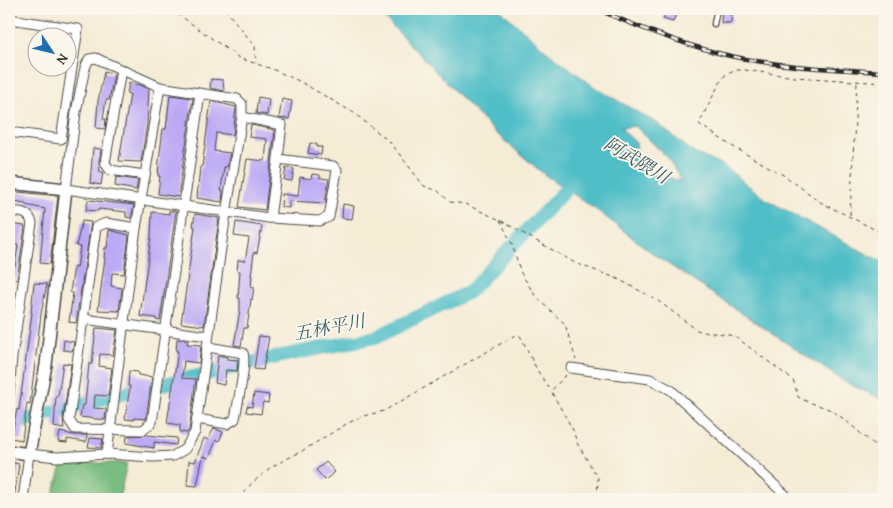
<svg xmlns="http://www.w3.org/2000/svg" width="893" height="508" font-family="'Gentium Book Plus','Noto Serif JP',serif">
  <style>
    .forest { fill: #7abd80; stroke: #527456 }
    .water { fill: #50bec7; stroke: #3e7479; fill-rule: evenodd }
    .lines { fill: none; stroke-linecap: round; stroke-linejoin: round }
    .river { stroke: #50bec7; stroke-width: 14 }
    .building { fill: #bba9f5 }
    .lane-casing { stroke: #494845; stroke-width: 7 }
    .street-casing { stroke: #494845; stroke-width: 11 }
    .secondary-casing { stroke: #494845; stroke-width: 14 }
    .path { stroke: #494845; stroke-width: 1; stroke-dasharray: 4 4; stroke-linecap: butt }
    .lane { stroke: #fff; stroke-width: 4.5 }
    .street { stroke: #fff; stroke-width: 9 }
    .secondary { stroke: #fff; stroke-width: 11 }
    .rail-casing { stroke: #2b2b2b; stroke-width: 4.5 }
    .rail { stroke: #fbf7ec; stroke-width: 2.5; stroke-dasharray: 8; stroke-linecap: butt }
    .labels { text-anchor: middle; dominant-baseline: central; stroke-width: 4; stroke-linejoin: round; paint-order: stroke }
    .water-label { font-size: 18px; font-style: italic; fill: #385e62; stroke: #fbf7ec }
  </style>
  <rect width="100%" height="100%" fill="#fbf7ec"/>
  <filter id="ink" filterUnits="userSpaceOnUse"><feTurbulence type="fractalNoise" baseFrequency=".02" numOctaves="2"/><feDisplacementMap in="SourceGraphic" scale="10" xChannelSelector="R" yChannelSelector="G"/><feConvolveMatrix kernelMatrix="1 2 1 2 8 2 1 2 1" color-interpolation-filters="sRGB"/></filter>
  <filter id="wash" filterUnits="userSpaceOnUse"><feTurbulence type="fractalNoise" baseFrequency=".0096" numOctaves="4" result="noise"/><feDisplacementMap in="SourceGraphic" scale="20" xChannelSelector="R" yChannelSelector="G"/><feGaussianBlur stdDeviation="1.12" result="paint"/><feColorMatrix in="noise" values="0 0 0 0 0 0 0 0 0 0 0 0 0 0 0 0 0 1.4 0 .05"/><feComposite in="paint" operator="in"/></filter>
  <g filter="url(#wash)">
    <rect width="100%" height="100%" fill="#f5ecd6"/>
    <path class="forest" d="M63,463H127L119,499H52Z"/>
    <path class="water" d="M376,9H499L547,51L596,88L658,124L694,153L722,165L767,200L884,263V400L845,382L656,256L598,211L545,175L493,131ZM635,126L668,158L681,181L648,172L637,157L636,143L621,128Z"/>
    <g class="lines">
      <path class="river" d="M9,425L97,400L277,357L376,337L469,292L568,187L579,179"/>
    </g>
    <g id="blocks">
      <g class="building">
        <path d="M667,9H678L673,22L663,19Z"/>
        <path d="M722,9H732L731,23H721Z"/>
        <path d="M104,72L114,74L109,100H106L103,119H106L105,129L96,128L98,101Z"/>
        <path d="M211,79L223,80L224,91L210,88Z"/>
        <path d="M129,83L140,85L149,89L147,124L141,162L119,161L130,94H127Z"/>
        <path d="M170,95L193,98L178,197L158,194L160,176H158L159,160L163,129H166Z"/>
        <path d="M258,97L269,99L267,115L256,113Z"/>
        <path d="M282,99L292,101L289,119L279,118Z"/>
        <path d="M211,101L236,107L233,135L216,133L214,151L230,153L227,167H224L221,190L223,191L222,202L197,198L200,167H202Z"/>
        <path d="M251,125L275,130L265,210L239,207L247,159L265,161L267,139L249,137Z"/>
        <path d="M310,143L317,144V147H322L321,155L308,153Z"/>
        <path d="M93,148L101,149L99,162L100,172H103L101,185L90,183Z"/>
        <path d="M286,168L294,169L292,181L284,180Z"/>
        <path d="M312,174L320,175V178L329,179L325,203L289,201V208L281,207L282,194L298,196L300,177L311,179Z"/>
        <path d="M116,177L138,180L136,190L115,186Z"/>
        <path d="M9,191L58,196L50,264L40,263L45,209L26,205V203L9,200Z"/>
        <path d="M88,200L134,205L131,218L126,217V212L99,209L98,211L86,210Z"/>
        <path d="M343,204L354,206L352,219L342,218Z"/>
        <path d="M169,211H176L160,321L156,320V318L140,316L151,237L152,212L169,214Z"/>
        <path d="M195,214L219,218L204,326L181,323L195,227L193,226Z"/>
        <path d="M82,221L91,222L76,323L69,322L73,293L70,292L74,267L77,268L80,247L76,246Z"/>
        <path d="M236,222L262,226L257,253L254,252L251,276H252L251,287H254L252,300L251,299L247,328H244L241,346L234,345L240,310V298H238L240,271H237L238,260L245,261L249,238L234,236Z"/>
        <path d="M9,224L25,226L17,280L11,279L13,265L15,266L18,245L9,244Z"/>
        <path d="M109,230L129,235L124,274L112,273L111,286L122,288L119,311L98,310L105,258H104L105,248H107Z"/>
        <path d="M34,283L47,284L41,314L30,404L27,403L22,440L11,438L17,409L19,410L32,313L31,312Z"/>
        <path d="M9,298L14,299L10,325H9Z"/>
        <path d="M96,328L117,330L113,355L100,354L99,366L112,368L108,396L95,395L94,408L106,409L105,420L80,417L82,405H85L89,364H92Z"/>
        <path d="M259,336L269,337L263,370L254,369Z"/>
        <path d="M177,339L188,340L187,344L201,345L199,363L184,361L182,378L196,379L189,430L187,433L180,432V425L167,423L178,351H176Z"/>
        <path d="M64,340L74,342L72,351L63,350Z"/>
        <path d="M218,355L227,357V359L238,360L237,371L226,370L224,385L215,383Z"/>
        <path d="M63,363L71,364L63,419L64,429L54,427L56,396H58Z"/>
        <path d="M129,371L138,372V375L152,377L146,419L134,418V420L125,419L130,386H128Z"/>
        <path d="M254,393L269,395L268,403L263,402L261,414L246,412L247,406L252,407Z"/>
        <path d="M214,428L223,432L219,441L216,440L209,458L203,456L197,486L187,485L189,461L195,462L204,438L208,440Z"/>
        <path d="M60,432L74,435H87L86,442L67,439V443L58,442Z"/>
        <path d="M147,435L177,438L176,445L154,442V448L126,443L127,436Z"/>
        <path d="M90,438L103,439L101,448L88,447Z"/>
        <path d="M11,462L19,464L14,499H9Z"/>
        <path d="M326,462L335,472L325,480L316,470Z"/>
      </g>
    </g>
  </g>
  <g filter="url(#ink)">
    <use href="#blocks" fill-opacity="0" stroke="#494845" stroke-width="1"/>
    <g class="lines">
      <defs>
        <path id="lane" d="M714,24L717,9"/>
        <g id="street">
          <path d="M9,19L78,29L61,139L9,132"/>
          <path d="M121,70L105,163L110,170L145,175"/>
          <path d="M9,211C19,212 29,211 32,223L12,357L9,394"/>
          <path d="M270,218L278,159"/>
          <path d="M136,228L106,223L96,227L69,420L75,429L143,430L152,422L200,94"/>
          <path d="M84,319L208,336"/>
          <path d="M571,368L650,379L671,390L790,499"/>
          <path d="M197,419L227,424L235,419C237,406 247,362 243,353L208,347"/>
          <path d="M107,454L136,228L160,87"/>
          <path d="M23,499L29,454L57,457L107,454L153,457L173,456L185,449L195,432L226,213L242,117V104L237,99L160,87L100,60L96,58L89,59L85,68L76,112L66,189L269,218L319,221L329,217L337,170L333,166L278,159L282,125L242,117"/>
        </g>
        <path id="secondary" d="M9,183L66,189L46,365L29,454L9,451"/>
      </defs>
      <use href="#lane" class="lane-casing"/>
      <use href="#street" class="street-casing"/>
      <use href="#secondary" class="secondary-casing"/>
      <g class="path">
        <path d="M171,9L239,58L272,69L299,81L354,113L390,142L424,186L438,191L450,202L465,204L500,220L575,263L616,278L657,300L697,330C710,335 724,331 737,338L789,377L794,382L798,397C809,404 823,405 834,412C852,424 866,440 884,451"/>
        <path d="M225,9L255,46L256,63"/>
        <path d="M884,83L795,77L745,70H734L726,74L718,86L699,124L730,145L785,176L822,203L884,234"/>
        <path d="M850,215L857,82"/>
        <path d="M500,220L512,244L521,273L536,297L565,324L576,360"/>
        <path d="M566,375L551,391L573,430L577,443L598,478L597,499"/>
        <path d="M239,499L251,484L271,467L302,451L348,423L363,416L384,411L514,336L518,335L521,337L537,370L551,391"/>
      </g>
      <use href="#lane" class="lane"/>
      <use href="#street" class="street"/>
      <use href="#secondary" class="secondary"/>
      <defs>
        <path id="rail" d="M597,9C637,27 679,43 722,54C775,67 830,69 884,72"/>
      </defs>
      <use href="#rail" class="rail-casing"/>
      <use href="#rail" class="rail"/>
    </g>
  </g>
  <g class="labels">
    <g class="water-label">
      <text transform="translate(637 160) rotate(31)">阿武隈川</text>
      <text transform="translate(329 327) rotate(-11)">五林平川</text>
    </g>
  </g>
  <rect width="893" height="508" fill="none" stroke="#fbf7ec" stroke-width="30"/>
  <g transform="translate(52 52) rotate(125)"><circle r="24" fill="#fbf7ec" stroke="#a8a59f"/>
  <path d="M0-4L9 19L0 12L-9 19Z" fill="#1f6fb2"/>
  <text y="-8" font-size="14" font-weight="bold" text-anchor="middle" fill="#2b2b2b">N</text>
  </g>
</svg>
